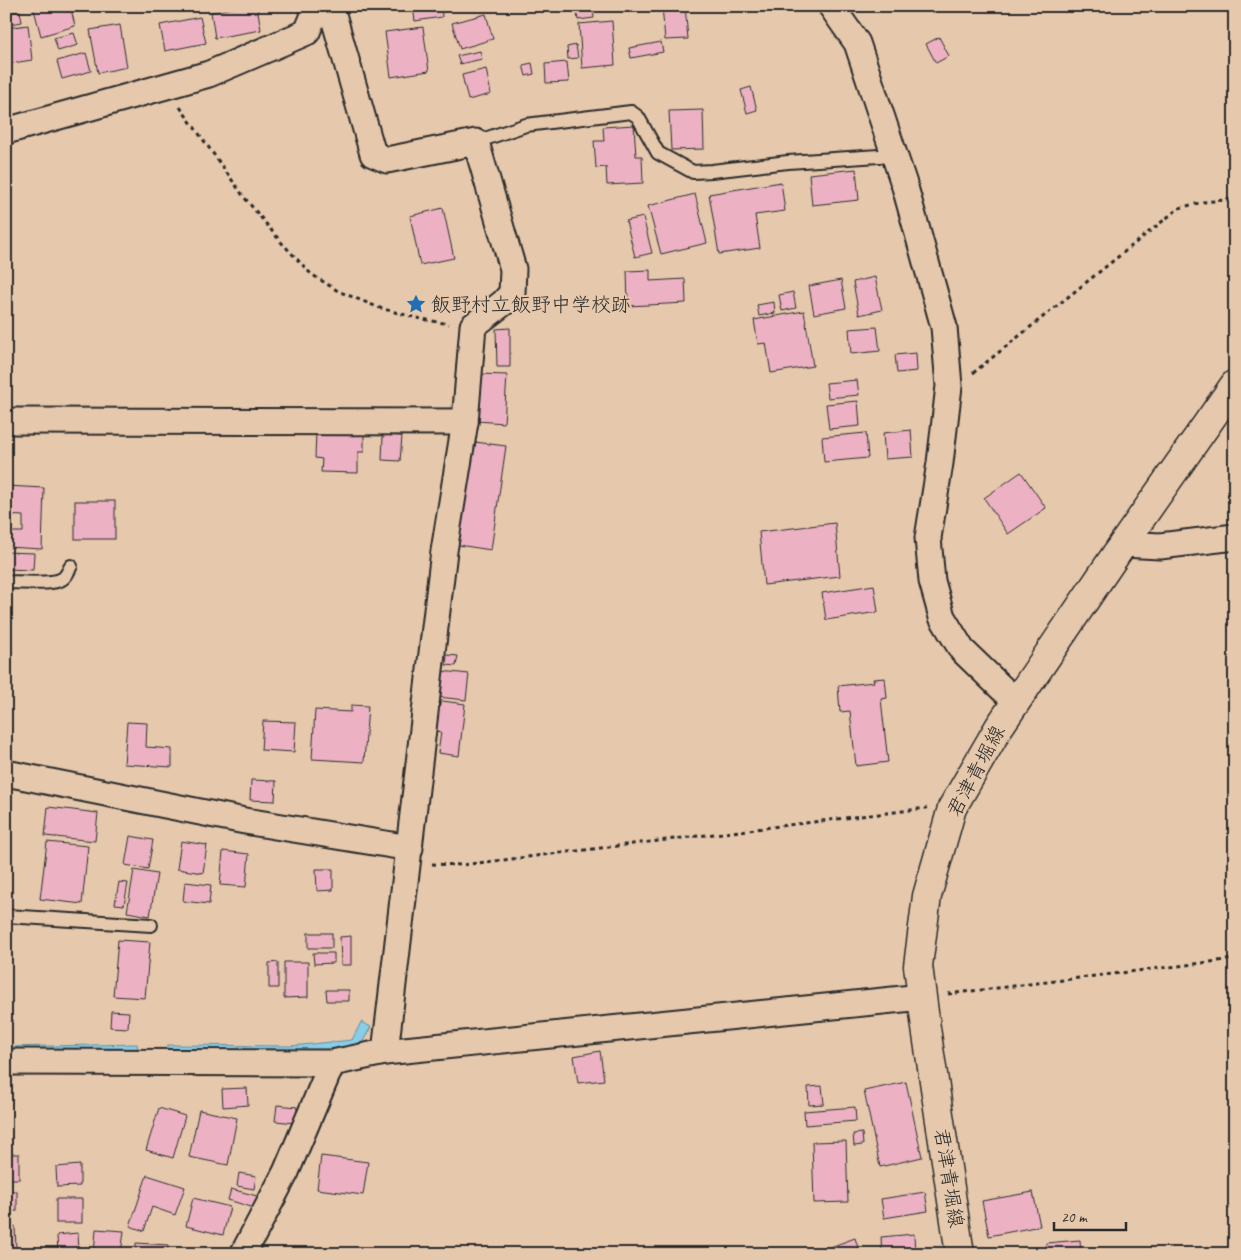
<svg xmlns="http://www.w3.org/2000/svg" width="1241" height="1260" font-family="Caveat,'Klee One',sans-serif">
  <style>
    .water { fill: #88cee9; stroke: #638d9d }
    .building { fill: #ecb2c4; stroke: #2b2b2b }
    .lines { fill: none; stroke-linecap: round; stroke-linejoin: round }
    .lane-casing { stroke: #2b2b2b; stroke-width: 16 }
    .street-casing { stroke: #2b2b2b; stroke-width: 29 }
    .secondary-casing { stroke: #2b2b2b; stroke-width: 31 }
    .path { stroke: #2b2b2b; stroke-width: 3; stroke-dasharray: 4 4; stroke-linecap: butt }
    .lane { stroke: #e6c9ad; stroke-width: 12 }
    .street { stroke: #e6c9ad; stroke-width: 25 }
    .secondary { stroke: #e6c9ad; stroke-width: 28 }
    .labels { text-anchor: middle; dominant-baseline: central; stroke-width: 4; stroke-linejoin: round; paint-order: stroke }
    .poi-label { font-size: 20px; fill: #2b2b2b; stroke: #e6c9ad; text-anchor: start }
    .street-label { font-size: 20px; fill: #2b2b2b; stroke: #e6c9ad }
  </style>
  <rect width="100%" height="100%" fill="#e6c9ad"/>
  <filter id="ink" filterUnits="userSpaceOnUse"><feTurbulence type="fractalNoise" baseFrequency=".02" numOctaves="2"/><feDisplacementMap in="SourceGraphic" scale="10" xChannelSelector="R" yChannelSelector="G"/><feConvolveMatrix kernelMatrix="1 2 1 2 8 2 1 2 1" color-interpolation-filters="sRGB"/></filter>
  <g filter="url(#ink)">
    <g class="water">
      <path d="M361,1022L371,1027L359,1048L296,1055L167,1056V1045L291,1046L352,1040Z"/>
      <path d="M137,1044L139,1057H6V1047Z"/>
    </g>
    <g class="building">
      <path d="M33,6H80L71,9L75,26L41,36Z"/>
      <path d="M244,6H257L261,30L215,38L211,12Z"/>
      <path d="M413,6H441L442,17L415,21Z"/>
      <path d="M576,6H593L594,18L578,20Z"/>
      <path d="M662,6H685L688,39L665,40Z"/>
      <path d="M20,11L22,22L6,25V13Z"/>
      <path d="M486,14L493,39L460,49L452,23Z"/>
      <path d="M200,17L206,43L165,51L160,25Z"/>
      <path d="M612,21L615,65L582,68L579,24Z"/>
      <path d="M28,25L32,60L6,64V28Z"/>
      <path d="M120,25L127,67L98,73L90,30Z"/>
      <path d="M423,27L429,71L391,77L385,32Z"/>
      <path d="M74,33L78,45L58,51L54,38Z"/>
      <path d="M939,37L949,56L936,63L926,44Z"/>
      <path d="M661,42L663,52L631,58L629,48Z"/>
      <path d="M576,45L578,58L568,59L567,47Z"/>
      <path d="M480,51L482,59L460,64L457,56Z"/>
      <path d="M86,53L91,71L62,79L57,61Z"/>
      <path d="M567,62L569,82L546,83L545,64Z"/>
      <path d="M532,63L534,74L526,76L523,65Z"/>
      <path d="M486,69L491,94L468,100L462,75Z"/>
      <path d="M751,87L757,110L747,113L741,90Z"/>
      <path d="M703,110L704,149L671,150L669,111Z"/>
      <path d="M634,125L636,156H642L643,183L607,185L606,167L596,168L594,141H604L603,127Z"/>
      <path d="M856,169L859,200L812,205L809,174Z"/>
      <path d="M781,182L785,211L755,215L760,248L719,254L709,194Z"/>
      <path d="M695,194L707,243L661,254L648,206Z"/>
      <path d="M443,208L454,258L420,265L410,216Z"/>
      <path d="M643,217L652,253L635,257L626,221Z"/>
      <path d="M650,270V281L685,279L686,303L628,306L627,271Z"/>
      <path d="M875,277L882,310L859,315L853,282Z"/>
      <path d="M841,280L846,308L814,314L809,286Z"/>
      <path d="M793,292L796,308L782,311L779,295Z"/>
      <path d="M774,302L775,313L759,316L757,305Z"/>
      <path d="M804,311L813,366L771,373L766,343L758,344L754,320Z"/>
      <path d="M877,327L880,351L851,354L849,329Z"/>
      <path d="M510,328V367H497L496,329Z"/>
      <path d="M916,353L917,371L897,373L895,355Z"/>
      <path d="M480,374L507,375L504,423L477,421Z"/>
      <path d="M857,380L859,395L828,398L826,383Z"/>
      <path d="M858,401L860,426L829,429L826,404Z"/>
      <path d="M911,430L913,457L885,459L883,433Z"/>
      <path d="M316,431L364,433V452H358V473L321,472L322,459L315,458Z"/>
      <path d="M866,433L868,458L824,462L822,437Z"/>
      <path d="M383,435L402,436L400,461L382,460Z"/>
      <path d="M467,441L506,446L491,550L452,544Z"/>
      <path d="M1021,472L1046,508L1008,534L984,498Z"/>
      <path d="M6,486L44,488L42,549L6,547V532H23V516L6,515Z"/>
      <rect x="75" y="501" width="40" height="38"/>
      <path d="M835,523L840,576L764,585L759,532Z"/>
      <path d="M6,552L34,553L33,570L6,569Z"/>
      <path d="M874,585L878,612L826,620L822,593Z"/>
      <path d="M447,655L458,656L456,666L446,665Z"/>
      <path d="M441,671L469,674L466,700L438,697Z"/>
      <path d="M885,678L887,698L881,699L888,762L856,766L850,711L840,712L838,686L874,682L873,679Z"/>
      <path d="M435,700L465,704L459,756L438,753L441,732L431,730Z"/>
      <path d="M351,705L368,706L364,762L312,759L315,710L351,712Z"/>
      <path d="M263,721L296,722L294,752L261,750Z"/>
      <path d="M127,722L147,723L146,747L172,749V767L124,764Z"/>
      <path d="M251,780L276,781L275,801L250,800Z"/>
      <path d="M48,807L98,813L95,841L45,836Z"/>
      <path d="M130,836L153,840L148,869L125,865Z"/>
      <path d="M181,841L207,845L203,873L177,869Z"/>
      <path d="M47,842L88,846L82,904L40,899Z"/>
      <path d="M223,851L249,854L246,887L220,885Z"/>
      <path d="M316,869H333V890L317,891Z"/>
      <path d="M134,870L157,874L150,916L127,912Z"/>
      <path d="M119,882L128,883L124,905L115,904Z"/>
      <path d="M185,882L211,885L209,904L183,901Z"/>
      <rect x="308" y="933" width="24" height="15"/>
      <path d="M351,936V965H341L340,937Z"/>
      <path d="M118,940L150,942L145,998L113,996Z"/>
      <path d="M313,953H334V963L314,964Z"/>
      <path d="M278,962V988H269V963Z"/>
      <path d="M284,962H308V997L284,998Z"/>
      <path d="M326,990H349V1001H327Z"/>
      <path d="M111,1011L129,1012L128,1028L110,1027Z"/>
      <path d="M600,1051L604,1080L578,1083L574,1056Z"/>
      <path d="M906,1082L922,1157L880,1167L864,1091Z"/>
      <path d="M822,1086L824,1104L809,1105L808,1087Z"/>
      <path d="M247,1088L248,1105L223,1107L222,1089Z"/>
      <path d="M277,1105L297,1107L296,1123L275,1121Z"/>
      <path d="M855,1107L856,1121L805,1125L804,1111Z"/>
      <path d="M159,1108L185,1116L173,1158L146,1150Z"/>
      <path d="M199,1110L237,1118L228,1165L189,1157Z"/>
      <path d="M862,1133L863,1145L854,1146L853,1134Z"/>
      <path d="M846,1141L848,1202L814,1203L812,1142Z"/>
      <rect x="6" y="1154" width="13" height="25"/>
      <path d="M321,1156L368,1162L363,1195L317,1189Z"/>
      <path d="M80,1165V1186L57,1187L56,1167Z"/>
      <path d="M239,1173L256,1176L254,1189L237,1186Z"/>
      <path d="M147,1175L185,1187L175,1215L152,1207L144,1231L130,1226Z"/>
      <path d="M231,1189L261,1197L258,1209L228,1200Z"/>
      <rect x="6" y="1191" width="11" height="20"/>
      <path d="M925,1192L928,1211L884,1218L881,1199Z"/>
      <path d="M1033,1192L1040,1226L989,1236L982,1201Z"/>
      <path d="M193,1198L230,1207L223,1235L186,1226Z"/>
      <rect x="56" y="1199" width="26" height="24"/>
      <path d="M6,1226H15L16,1249H6Z"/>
      <path d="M96,1229L124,1231L121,1254H94Z"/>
      <path d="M78,1233L79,1254H58L57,1235Z"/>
      <path d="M914,1234L915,1254H882L881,1237Z"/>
      <path d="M855,1238L860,1254H811Z"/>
      <path d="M1080,1240L1081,1254H1047L1046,1243Z"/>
      <path d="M136,1243L168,1245V1254H136Z"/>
      <path d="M181,1248L204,1254H180Z"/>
    </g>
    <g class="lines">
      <defs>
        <g id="lane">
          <path d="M476,142L526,125L631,112L638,117L658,153L693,172L712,171L788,162L894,155"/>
          <path d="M6,582C18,582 53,585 62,579C67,576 68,571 71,566"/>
          <path d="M6,916L151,925"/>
        </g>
        <g id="street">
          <path d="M831,6L857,43L905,187L944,327L949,386L940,463L928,538L932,581L942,617L962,650L1016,702"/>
          <path d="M332,11L373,154L387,160L476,142L513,269L512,293L503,303L473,326L465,422L444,551L385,1052"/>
          <path d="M6,131L209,74L307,32L314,15L312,6"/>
          <path d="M6,421L465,422"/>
          <path d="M1123,544L1160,546L1235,537"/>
          <path d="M6,773L245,821L410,848"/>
          <path d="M6,1062L332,1063L385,1052L922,997"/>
          <path d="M243,1254L286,1172L332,1063"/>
        </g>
        <path id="secondary" d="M960,1254L926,1028L918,966L927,896L952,808L999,727L1123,544L1235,384"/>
      </defs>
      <use href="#lane" class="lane-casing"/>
      <use href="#street" class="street-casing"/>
      <use href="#secondary" class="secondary-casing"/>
      <g class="path">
        <path d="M180,107L244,197L281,242L311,274L338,291L380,308L417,318L449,324"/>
        <path d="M973,373L1179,208L1203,202L1235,199"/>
        <path d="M432,864L462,865L927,808"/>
        <path d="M948,994L1235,959"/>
      </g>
      <use href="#lane" class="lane"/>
      <use href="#street" class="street"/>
      <use href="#secondary" class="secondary"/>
    </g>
  </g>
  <defs>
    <symbol id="sight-bare" viewBox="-9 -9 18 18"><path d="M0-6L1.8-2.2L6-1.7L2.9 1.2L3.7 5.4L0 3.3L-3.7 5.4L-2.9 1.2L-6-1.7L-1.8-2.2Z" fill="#1f6fb2" stroke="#e6c9ad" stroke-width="2.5" paint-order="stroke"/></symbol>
  </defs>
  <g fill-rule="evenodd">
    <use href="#sight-bare" x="402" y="290" width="28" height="28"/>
  </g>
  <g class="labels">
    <g class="poi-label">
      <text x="431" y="304">飯野村立飯野中学校跡</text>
    </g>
    <g class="street-label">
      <text transform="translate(976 771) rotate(-62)">君津青堀線</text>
      <text transform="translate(949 1178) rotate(81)">君津青堀線</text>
    </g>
  </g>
  <rect width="1241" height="1260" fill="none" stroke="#e6c9ad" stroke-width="25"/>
  <rect x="12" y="12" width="1216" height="1235" fill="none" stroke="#2b2b2b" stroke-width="2" filter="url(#ink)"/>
  <path d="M1054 1222v8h72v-8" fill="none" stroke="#2b2b2b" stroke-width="2.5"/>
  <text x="1061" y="1222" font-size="15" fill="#2b2b2b" stroke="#e6c9ad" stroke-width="4" paint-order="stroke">20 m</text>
</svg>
